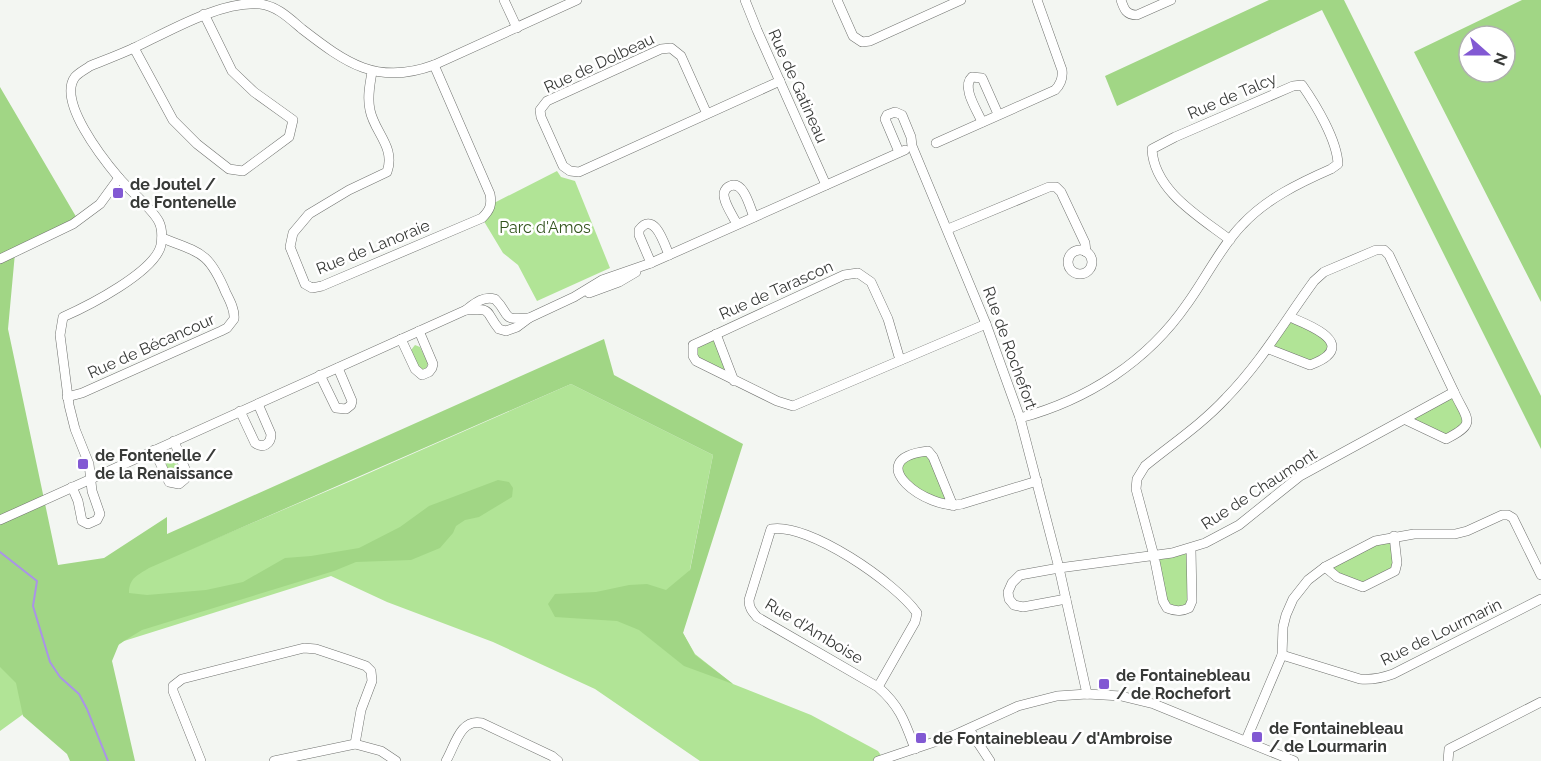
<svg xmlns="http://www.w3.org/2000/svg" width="1541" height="761" font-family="Raleway,sans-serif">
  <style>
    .green { fill: #b1e496 }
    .forest { fill: #a1d685; fill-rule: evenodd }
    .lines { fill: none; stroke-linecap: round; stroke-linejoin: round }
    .stream { stroke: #aa93e7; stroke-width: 2 }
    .minor-casing { stroke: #70726f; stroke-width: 10 }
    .minor { stroke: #fff; stroke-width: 9 }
    .poi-dot { fill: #8259d3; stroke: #fff; stroke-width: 2 }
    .labels { text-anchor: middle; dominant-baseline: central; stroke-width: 5; stroke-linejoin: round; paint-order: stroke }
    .street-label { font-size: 16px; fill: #383a38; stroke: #fff }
    .poi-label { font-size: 16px; font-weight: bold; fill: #383a38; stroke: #fff; text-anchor: start }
    .park-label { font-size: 16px; fill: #32531d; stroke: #fff }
  </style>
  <rect width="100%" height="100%" fill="#f3f6f2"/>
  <g class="green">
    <path d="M557,171L561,177L575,181L610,268L537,301L518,265L503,253L482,218L492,204Z"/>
    <path d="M1290,317L1324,333L1331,350L1310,365L1269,349Z"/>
    <path d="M716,334L734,381L696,361L693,345Z"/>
    <path d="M415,345L420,347L428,363L426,369H422L418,367L411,350Z"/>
    <path d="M571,384L713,455L690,569L683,633L695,654L733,684L811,715L878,751L885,761H700L595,689L493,642L387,602L331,576L124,641L0,731V630L351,481Z"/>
    <path d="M1454,392L1467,419L1446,439L1406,420Z"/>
    <path d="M928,451L953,506L903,481L901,459Z"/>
    <path d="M170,454L175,457L182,473L178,479L171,478L164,458Z"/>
    <path d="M1394,536L1395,571L1363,587L1325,567Z"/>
    <path d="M1191,549L1189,608H1167L1154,556Z"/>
  </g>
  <g class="forest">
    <path d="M1269,0H1344L1541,396V449L1322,10L1117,106L1105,76Z"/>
    <path d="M1522,0H1541V302L1414,52ZM1469,36H1505V72H1469Z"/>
    <path d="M0,87L78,220L15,253L8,329L58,565L104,558L167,517V534L604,339L614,375L743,444L683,633L695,655L733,684L684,666L639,630L617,621L555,617L548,604L555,594L596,592L629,585L647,584L666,590L690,570L713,455L571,384L149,568C138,575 129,578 129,593L147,595L206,590L243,582L285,558L311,556L359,548L400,527L429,506L498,480L509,482L513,488L512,497L479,517L465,520L456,526L453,533L440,548L411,560L356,562L334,571L142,630L119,644L112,661L135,761H70L67,754L23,716L16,683L0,667Z"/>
  </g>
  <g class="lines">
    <path class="stream" d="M0,552L37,581L33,606L50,662L60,677L79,694L87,709L108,761"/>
    <defs>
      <g id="minor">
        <path d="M504,0L517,28"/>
        <path d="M745,0L757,30L826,185"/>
        <path d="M837,0L853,36L862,42L870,41L961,0"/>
        <path d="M1121,0C1124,9 1126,15 1137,15L1171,0"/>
        <path d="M134,48L173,120L197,144L229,169L243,171L289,137L293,120L254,92L232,71L204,14"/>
        <path d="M372,72C370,84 367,97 370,110C374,132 396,147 387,172L349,190L309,214L293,233L290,247L305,284L312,288L322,286L482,218C490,210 492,205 490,194L434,65"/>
        <path d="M707,114L681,56L671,48L661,49L547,101L540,110L541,117L563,166L570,171L579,172L780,81"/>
        <path d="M982,122C977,110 961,87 972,77L982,78L998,114"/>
        <path d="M936,143L1055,90C1061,84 1063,78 1062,70L1037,0"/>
        <path d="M899,152L885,119L887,115L895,112L902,115L911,137L912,146L986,324L1020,418L1059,568L1087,694"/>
        <path d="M737,224C733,216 723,202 724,193C725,190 727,187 730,186C744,180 750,208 754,217"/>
        <path d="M948,229L1049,187H1056L1061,192L1085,243L1086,252"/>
        <circle cx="1080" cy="262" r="12"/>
        <path d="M0,259L73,224L100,204L119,178"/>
        <path d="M651,263L639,235V230C654,210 664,243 669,255"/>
        <path d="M589,293L619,282L636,272"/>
        <path d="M466,310C494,308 484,311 499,329L506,331L517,327L529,318L574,297L602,280L651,263L905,150"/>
        <path d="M716,334L734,381"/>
        <path d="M401,339L415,369L422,375L429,372L432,368L433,364L419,331"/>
        <path d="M1269,349L1310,365C1315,363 1323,360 1327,356C1347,338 1301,322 1290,317"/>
        <path d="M900,360L888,319L871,282L858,273L844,275L693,345V356L696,361L777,401L793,406L986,324"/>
        <path d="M320,375L336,408L346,409L351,405L352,401L338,368"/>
        <path d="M67,397L82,393L221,331L227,328L234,319C235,310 230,301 226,293C209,252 201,253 162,238"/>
        <path d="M240,411L255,443C263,449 271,444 271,434L258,404"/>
        <path d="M1020,418C1087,400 1147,362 1187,304C1204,281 1222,245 1242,225C1266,199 1299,183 1331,169L1338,164C1337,140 1316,105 1302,85L1293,86L1175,137L1152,149C1154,191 1200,217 1230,240"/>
        <path d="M1406,420L1446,439C1478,423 1467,420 1454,392"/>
        <path d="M154,450L169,482L179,484L185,479L187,474L174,441"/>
        <path d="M72,487L78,501L82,521L88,524L97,520L100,514L92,491L89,464L75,429L69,405L60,335L63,317C88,306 155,272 161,245C162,238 162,228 159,222C153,209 129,190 119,178C103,159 57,101 75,77C78,73 86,69 90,66C105,60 121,54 136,47C169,31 223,0 260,4C277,6 289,18 302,29C346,63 377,86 434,65L577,0"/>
        <path d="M953,506L933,457L928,451C858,459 928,512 962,504L1037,481"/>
        <path d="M0,520L466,310C475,303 483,296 495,299C512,316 499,320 529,318"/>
        <path d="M1325,567L1337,577L1363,587L1395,571L1397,563L1394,536"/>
        <path d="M1066,599L1023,607L1014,605L1009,599L1008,592L1012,583L1020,575L1059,568L1172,553L1205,543L1239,525L1300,476L1454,392L1389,255L1384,250H1376L1324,272L1314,281C1284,322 1262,361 1226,398C1202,424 1172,444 1145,466L1137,479L1136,489L1154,556L1163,601L1167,608C1175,611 1181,612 1189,608L1192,601L1191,549"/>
        <path d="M1282,655L1360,679C1372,680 1382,678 1393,674L1541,599"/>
        <path d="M878,687L915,622L917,613C896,583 808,522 771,529L749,600C749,608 752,611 757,617L878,687C900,706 905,722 915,749"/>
        <path d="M969,729L990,761"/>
        <path d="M1246,740L1282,655L1283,627L1286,615L1293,599L1308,580L1325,567L1375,541L1414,534H1455L1467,531L1502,515H1508L1513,518L1541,575"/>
        <path d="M201,761L173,691V686L182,679L304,648L316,649L349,660L366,666L371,671L372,681L361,710L355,744"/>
        <path d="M274,761L355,744L381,751L396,761"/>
        <path d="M446,761C455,746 460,718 482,723L552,756L558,761"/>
        <path d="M878,761L952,736L1018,706L1057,696L1087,694L1121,696L1154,704L1294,761"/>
        <path d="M1448,761L1449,749L1541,702"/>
      </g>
    </defs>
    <use href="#minor" class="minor-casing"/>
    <use href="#minor" class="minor"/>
  </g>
  <g class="poi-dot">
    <rect x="112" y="187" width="12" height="12" rx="3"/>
    <rect x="77" y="458" width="12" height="12" rx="3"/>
    <rect x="1098" y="678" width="12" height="12" rx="3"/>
    <rect x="1251" y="731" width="12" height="12" rx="3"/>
    <rect x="915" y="732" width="12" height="12" rx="3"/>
  </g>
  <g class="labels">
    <g class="street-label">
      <text transform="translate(599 63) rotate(-25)">Rue de Dolbeau</text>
      <text transform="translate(798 86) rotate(66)">Rue de Gatineau</text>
      <text transform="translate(1232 96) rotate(-23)">Rue de Talcy</text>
      <text transform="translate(373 247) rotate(-22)">Rue de Lanoraie</text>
      <text transform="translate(776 290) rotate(-24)">Rue de Tarascon</text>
      <text transform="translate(151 346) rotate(-24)">Rue de Bécancour</text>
      <text transform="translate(1010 348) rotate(70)">Rue de Rochefort</text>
      <text transform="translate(1259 489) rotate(-33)">Rue de Chaumont</text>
      <text transform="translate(814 631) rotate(31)">Rue d'Amboise</text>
      <text transform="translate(1441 632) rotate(-26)">Rue de Lourmarin</text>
    </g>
    <g class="poi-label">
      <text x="130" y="184">de Joutel /<tspan x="130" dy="18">de Fontenelle</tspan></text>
      <text x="95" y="455">de Fontenelle /<tspan x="95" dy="18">de la Renaissance</tspan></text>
      <text x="1116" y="675">de Fontainebleau<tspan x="1116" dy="18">/ de Rochefort</tspan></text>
      <text x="1269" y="728">de Fontainebleau<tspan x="1269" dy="18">/ de Lourmarin</tspan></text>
      <text x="933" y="738">de Fontainebleau / d'Ambroise</text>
    </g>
    <g class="park-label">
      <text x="545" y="227">Parc d'Amos</text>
    </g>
  </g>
  <g transform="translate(1487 54) rotate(111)"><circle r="28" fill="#ffffff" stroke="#afb0af" stroke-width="1.5"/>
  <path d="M0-4.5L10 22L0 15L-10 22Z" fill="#8259d3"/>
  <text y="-9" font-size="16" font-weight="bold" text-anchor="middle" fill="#383a38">N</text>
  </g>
</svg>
